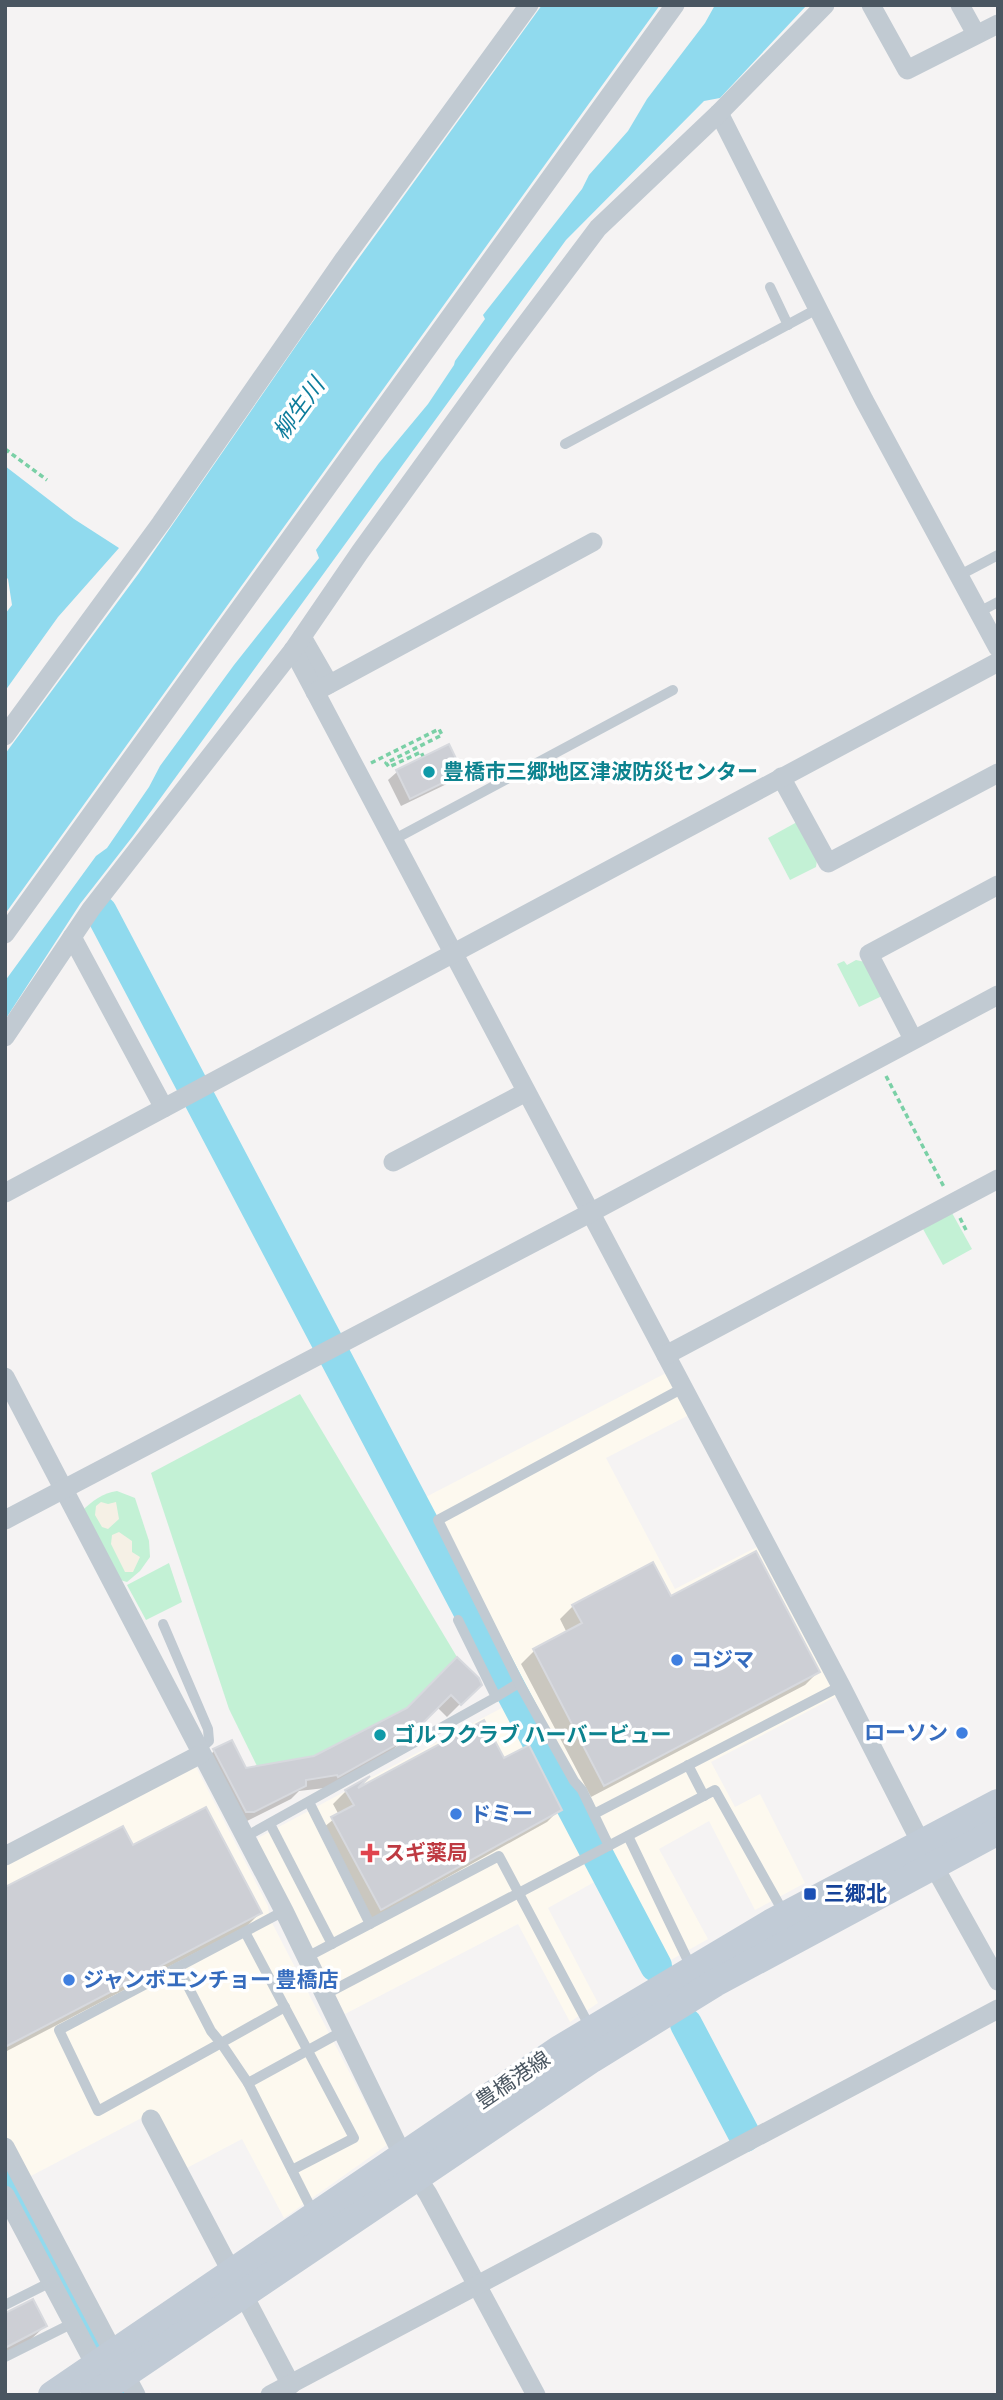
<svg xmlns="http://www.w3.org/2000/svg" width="1003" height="2400" font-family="Signika,'Noto Sans JP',sans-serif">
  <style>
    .commercial { fill: #fdf9ef }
    .green { fill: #c3f1d5 }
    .sand { fill: #f5f0e5 }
    .water { fill: #90daee }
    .shadow { fill: #0003 }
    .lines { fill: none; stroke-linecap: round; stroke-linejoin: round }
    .river { stroke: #90daee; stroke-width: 32 }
    .building { fill: #cdcfd5; stroke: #d7d9de; stroke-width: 2 }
    .path { stroke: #7ad0a6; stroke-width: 3.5; stroke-dasharray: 5 3.5; stroke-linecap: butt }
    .service { stroke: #c1cad2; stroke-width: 10 }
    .minor { stroke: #c1cad2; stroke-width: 19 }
    .secondary { stroke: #c1cbd6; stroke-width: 28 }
    .culture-dot { fill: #0f9aa8; stroke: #fff; stroke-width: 2.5 }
    .shop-dot { fill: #3f7fe0; stroke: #fff; stroke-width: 2.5 }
    .health-dot { fill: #e0444e; stroke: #fff; stroke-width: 2.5 }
    .transit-dot { fill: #1a4fb4; stroke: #fff; stroke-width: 2.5 }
    .labels { text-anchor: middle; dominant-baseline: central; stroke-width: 7; stroke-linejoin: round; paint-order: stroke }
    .culture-label { font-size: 21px; font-weight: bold; fill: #0d838f; stroke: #fff; text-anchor: start }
    .shop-label { font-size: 21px; font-weight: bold; fill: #366cbe; stroke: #fff; text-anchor: start }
    .health-label { font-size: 21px; font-weight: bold; fill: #be3a42; stroke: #fff; text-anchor: start }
    .transit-label { font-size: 21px; font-weight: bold; fill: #164399; stroke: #fff; text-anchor: start }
    .street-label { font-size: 21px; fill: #4a5661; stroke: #fff }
    .water-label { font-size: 23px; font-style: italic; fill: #0c7c9b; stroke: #fff }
  </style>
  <rect width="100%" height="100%" fill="#f5f3f3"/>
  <g class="commercial">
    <path d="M668,1372L689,1415L606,1458L675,1589L761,1545L837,1696L711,1762L735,1807L760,1794L805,1883L755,1910L709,1821L659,1849L708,1939L662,1965L607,1862L599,1866L605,1876L548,1908L598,2003L570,2022L518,1924L345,2014L257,1847L258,1838L511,1703L586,1847L598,1842L418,1501Z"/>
    <path d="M194,1763L268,1906L270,1919L387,2145L284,2218L242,2139L183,2170L153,2112L27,2178L5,2136V1860Z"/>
  </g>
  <g class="green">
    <path d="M797,822L817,860L816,867L790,880L768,838Z"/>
    <path d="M856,960L865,962L882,996L859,1007L837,964L844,961L847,965Z"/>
    <path d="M952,1213L972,1249L943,1265L923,1229Z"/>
    <path d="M300,1394L457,1657L407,1708L314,1756L257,1766L229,1709L151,1473Z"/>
    <path d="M117,1491L135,1498L149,1541L150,1557L140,1571L127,1582L120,1580L82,1511C92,1501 103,1493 117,1491Z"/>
    <path d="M169,1563L182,1602L146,1620L127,1585Z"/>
  </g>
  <g class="sand">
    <path d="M101,1502L108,1504L116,1502L119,1519L108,1529L102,1527L95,1515L96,1506Z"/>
    <path d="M119,1532L132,1541V1552L140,1557L133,1572H125L111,1544L112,1535Z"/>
  </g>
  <g class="water">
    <path d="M542,5H660L5,914V754L139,573L309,327Z"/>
    <path d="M715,5H807L720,98L704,101L566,240L133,836L80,904L5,1020V981L96,856L107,848L149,787L160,766L234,665L319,558L316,550L379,463L428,404L454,365L455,361L485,319L483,315L582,189L589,175L628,131L647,99L705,23Z"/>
    <path d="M5,466L74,519L119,548L58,617L5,691V614L12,605L8,579L5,576Z"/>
  </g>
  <g class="shadow">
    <path d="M448,746L461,773L453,781L401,806L388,780L397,772Z"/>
    <path d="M670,1598L818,1672L805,1685L591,1797L521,1664L534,1651L567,1633L560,1619L573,1606Z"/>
    <path d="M480,1684L447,1717L436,1706L393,1750L325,1788L299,1791L291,1799L241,1824L201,1764L214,1751L245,1770L315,1758L408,1709Z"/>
    <path d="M503,1760L560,1809L547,1822L367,1922L319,1831L339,1815L333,1804L346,1791L351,1792Z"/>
    <path d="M132,1848L260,1913L247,1926L5,2052V1889Z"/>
    <path d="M5,2316L45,2326L23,2347L5,2357Z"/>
  </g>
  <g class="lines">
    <g class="river">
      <path d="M101,912L656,1966"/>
      <path d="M686,2024L745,2136"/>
      <path d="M5,2174L122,2395"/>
    </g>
  </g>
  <g class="building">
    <path d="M449,744L463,773L410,799L396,770Z"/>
    <path d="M756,1551L820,1672L604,1786L533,1649L582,1623L572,1605L653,1562L671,1596Z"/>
    <path d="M457,1657L479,1678L482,1685L461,1705L451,1695L408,1738L338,1777L337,1775L306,1780V1786L254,1812H246L213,1749L232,1740L246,1768L314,1756L407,1708Z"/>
    <path d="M484,1720L504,1758L529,1745L562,1810L381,1910L331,1817L354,1805L345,1790L370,1776L358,1788Z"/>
    <path d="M206,1807L262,1913L5,2047V1887L123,1826L133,1845Z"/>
    <path d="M33,2299L47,2326L5,2348V2313Z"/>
  </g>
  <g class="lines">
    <g class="path">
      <path d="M5,449L47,480"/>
      <path d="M371,763L439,729L442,735L386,763L389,767L421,752L423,756"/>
      <path d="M886,1076L944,1187"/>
      <path d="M960,1218L967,1232"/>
    </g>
    <g class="service">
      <path d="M770,287L788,325"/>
      <path d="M565,444L817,309"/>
      <path d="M960,575L998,555"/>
      <path d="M979,612L998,602"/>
      <path d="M393,840L673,690"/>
      <path d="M163,1624L208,1729L209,1741L199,1750"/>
      <path d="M496,1697L519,1683"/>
      <path d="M688,1765L704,1796"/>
      <path d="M309,1802L370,1924"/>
      <path d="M594,1814L841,1686"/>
      <path d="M270,1824L332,1944"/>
      <path d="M628,1836L692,1969"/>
      <path d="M245,1837L496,1697L458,1620"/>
      <path d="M609,1846L582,1790L574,1781L519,1683L438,1520L683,1388"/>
      <path d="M284,1911L59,2030L98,2111L221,2043L248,2083L314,2214"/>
      <path d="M245,1932L354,2138L292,2170"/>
      <path d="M307,1957L499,1856L591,2029"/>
      <path d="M178,1967L211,2031L221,2043L285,2007"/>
      <path d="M326,1994L715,1790L785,1915"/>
      <path d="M248,2083L343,2031"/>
      <path d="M5,2305L51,2282"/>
      <path d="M5,2357L73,2323"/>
    </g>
    <g class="minor">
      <path d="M871,5L907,70L998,24"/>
      <path d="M960,5L976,34"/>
      <path d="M719,113L864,400L998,648"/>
      <path d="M302,637L329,684"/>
      <path d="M293,650L841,1686L921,1843L998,1981"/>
      <path d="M315,692L593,542"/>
      <path d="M5,736L161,523L344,259L529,5"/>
      <path d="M781,777L828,863L998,773"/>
      <path d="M5,934L675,5"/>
      <path d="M72,937L164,1108"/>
      <path d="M5,1037L91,909L293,650L360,552L507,349L598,228L719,113L825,5"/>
      <path d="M913,1039L869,954L998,885"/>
      <path d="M393,1162L526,1092"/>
      <path d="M5,1193L998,662"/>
      <path d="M666,1355L998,1179"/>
      <path d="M5,1377L284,1911L403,2156L428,2194L536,2395"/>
      <path d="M5,1520L590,1213L998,995"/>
      <path d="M5,1856L201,1754"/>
      <path d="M151,2119L291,2385"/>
      <path d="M5,2147L136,2395"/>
      <path d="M5,2195L101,2376"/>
      <path d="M270,2395L998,2009"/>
    </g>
    <g class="secondary">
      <path d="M52,2395L558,2050L771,1923L998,1803"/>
      <path d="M94,2395L592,2059L715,1983L998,1831"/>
    </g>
  </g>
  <g class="culture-dot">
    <circle cx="429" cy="772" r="7"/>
    <circle cx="380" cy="1735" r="7"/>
  </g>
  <g class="shop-dot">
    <circle cx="677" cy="1660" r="7"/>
    <circle cx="962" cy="1733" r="7"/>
    <circle cx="456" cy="1814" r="7"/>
    <circle cx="69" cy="1980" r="7"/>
  </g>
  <path class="health-dot" d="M366.5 1842.5h7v7h7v7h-7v7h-7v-7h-7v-7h7z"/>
  <rect class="transit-dot" x="803" y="1887" width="14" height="14" rx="3.5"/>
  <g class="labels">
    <g class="culture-label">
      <text x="443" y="772">豊橋市三郷地区津波防災センター</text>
      <text x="394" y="1735">ゴルフクラブ ハーバービュー</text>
    </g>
    <g class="shop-label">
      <text x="691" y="1660">コジマ</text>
      <text x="948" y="1733" text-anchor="end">ローソン</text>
      <text x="470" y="1814">ドミー</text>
      <text x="83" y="1980">ジャンボエンチョー 豊橋店</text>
    </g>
    <g class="health-label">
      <text x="384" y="1853">スギ薬局</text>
    </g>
    <g class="transit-label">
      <text x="824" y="1894">三郷北</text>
    </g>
    <g class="street-label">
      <text transform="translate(513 2080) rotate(-34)">豊橋港線</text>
    </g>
    <g class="water-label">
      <text transform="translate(299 409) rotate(-54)">柳生川</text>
    </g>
  </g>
  <rect width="1003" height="2400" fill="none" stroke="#4a5661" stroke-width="14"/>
</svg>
